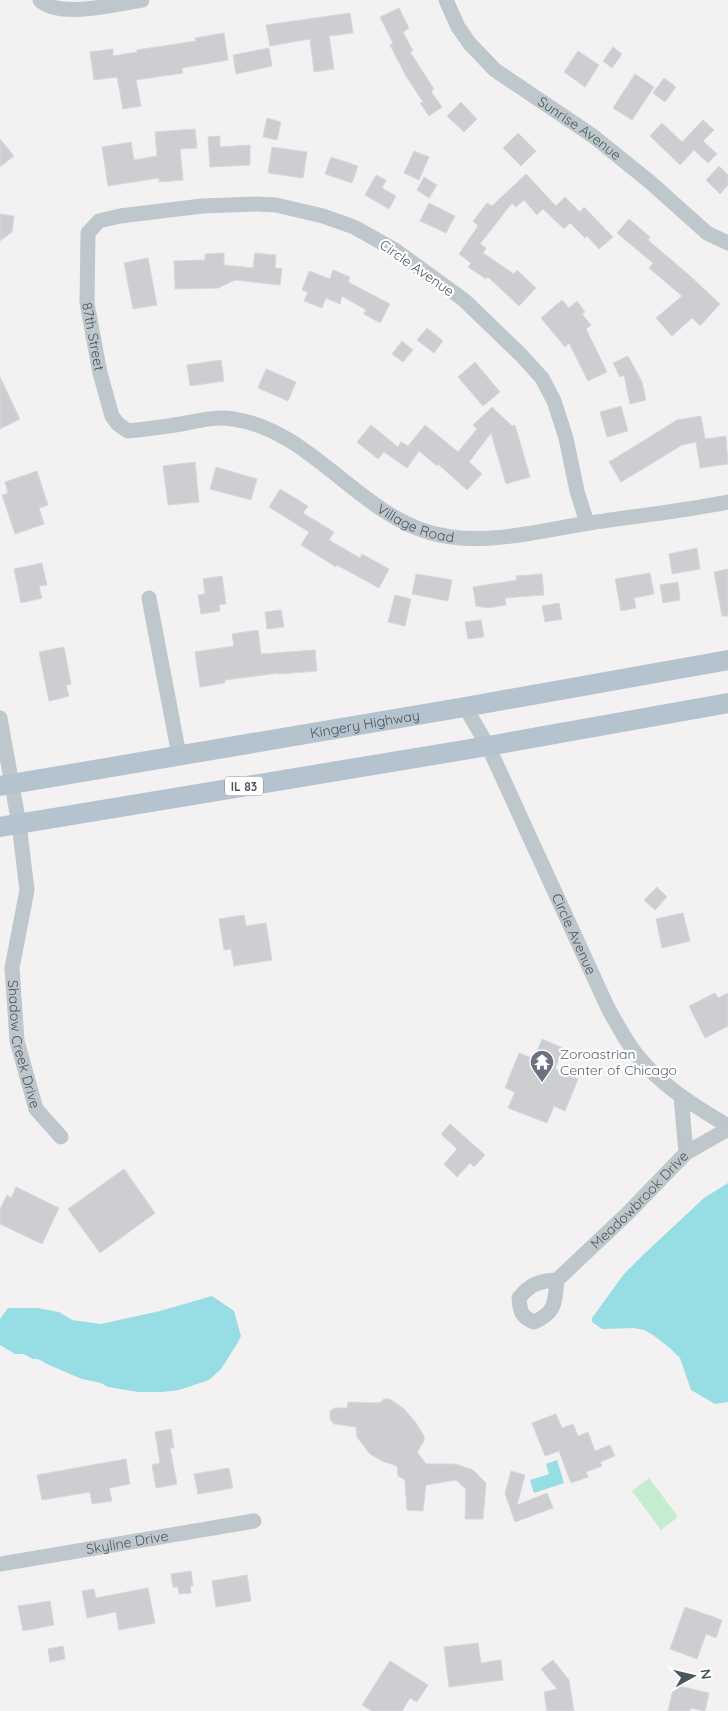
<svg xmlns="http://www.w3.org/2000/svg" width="728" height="1711" font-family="Quicksand,sans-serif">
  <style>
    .green { fill: #c5eccf }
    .water { fill: #96dde4 }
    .building { fill: #ccced2; stroke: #d6d8dc }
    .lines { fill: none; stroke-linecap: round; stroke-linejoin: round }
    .minor { stroke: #bec7cc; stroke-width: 15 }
    .major { stroke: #b4c3cd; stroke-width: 20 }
    .labels { text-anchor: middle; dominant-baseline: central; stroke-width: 4.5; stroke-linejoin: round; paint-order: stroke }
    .shield { fill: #fff; stroke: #81898e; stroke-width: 1 }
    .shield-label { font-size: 12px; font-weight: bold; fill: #4b565d }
    .street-label { font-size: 14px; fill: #4b565d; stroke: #fff }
    .worship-label { font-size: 14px; fill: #5b616d; stroke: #fff; text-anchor: start }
  </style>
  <rect width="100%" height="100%" fill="#f3f1f2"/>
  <path class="green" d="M649,1478L678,1517L661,1530L632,1491Z"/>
  <g class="water">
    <path d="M728,1183V1402L715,1404L691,1390L680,1358L670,1348L653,1335L644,1330L634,1328L602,1329L592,1322V1318L624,1274L643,1255L704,1198Z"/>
    <path d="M212,1296L234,1311L241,1336L237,1344L221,1369L209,1380L179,1390L162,1392H138L108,1387L101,1383L82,1379L49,1365L38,1359H33L24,1354H15L0,1345V1319L8,1308H37L59,1312L72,1320L101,1324L160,1311Z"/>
    <path d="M557,1460L564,1483L534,1493L530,1480L549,1474L546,1464Z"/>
  </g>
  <g class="building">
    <path d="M399,8L409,28L403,32L413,51L410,52L434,89L431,92L442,107L429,116L420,103L423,102L406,76L390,45L393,43L380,17Z"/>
    <path d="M350,13L353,33L329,36L334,69L314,72L310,39L270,46L266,25Z"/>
    <path d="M224,33L228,60L182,68L183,73L136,80L141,106L123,109L117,77L94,80L90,52L113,49V56L137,52V50L196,41L195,38Z"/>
    <path d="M613,47L622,54L612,68L603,61Z"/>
    <path d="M269,48L272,66L236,74L233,55Z"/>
    <path d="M578,51L599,65L585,87L564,72Z"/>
    <path d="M635,74L654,87L632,120L613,108Z"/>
    <path d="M664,78L676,87L665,102L653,93Z"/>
    <path d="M461,102L477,119L464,132L447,116Z"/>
    <path d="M267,118L281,122L277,140L263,137Z"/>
    <path d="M703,120L714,130L703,141L717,154L708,163L694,150L680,165L650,136L662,123L682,142Z"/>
    <path d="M195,129L197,148L180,149L183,180L159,182V178L108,186L102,147L131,142L134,160L157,156L155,132Z"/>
    <path d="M518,133L536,151L521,166L503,148Z"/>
    <path d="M220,136V147L250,145V165L210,167L208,137Z"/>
    <path d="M0,139L14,156L0,167Z"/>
    <path d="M272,147L307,152L303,178L268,173Z"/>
    <path d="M414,151L429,157L419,180L404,173Z"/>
    <path d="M331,157L358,166L352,183L325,174Z"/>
    <path d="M719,166L728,175V185L720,194L706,180Z"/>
    <path d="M526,174L556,206L565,197L580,212L584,207L613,237L599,249L587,236L585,238L570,223L564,229L543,209L537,215L524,200L516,207L512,203L480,244L486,248L483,253L514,274L517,270L536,288L519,306L488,277L486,279L468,267L471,263L459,254L478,226L473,221L487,203L492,206Z"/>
    <path d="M376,175L386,180L382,188L396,196L389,209L365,195Z"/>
    <path d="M424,177L437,185L429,198L417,190Z"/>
    <path d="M429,203L455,216L446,233L420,221Z"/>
    <path d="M0,214L14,216L12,232L0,241Z"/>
    <path d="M629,219L650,237L648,240L689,275L720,304L700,326L692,318L672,336L656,318L682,296L649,268L653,263L617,233Z"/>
    <path d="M224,253V265L253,268L255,253L276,255L275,268L282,269L280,285L235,280L218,288L175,289L174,261L205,260V254Z"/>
    <path d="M148,258L157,305L133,309L124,263Z"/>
    <path d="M333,270L350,277L348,282L390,304L380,323L364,314L366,310L342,296L340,304L326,298L322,308L304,301L308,292L302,290L309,271L330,279Z"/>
    <path d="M562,300L569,308L577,301L585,312L582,314L591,325L586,329L607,372L588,381L569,343L565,347L541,318Z"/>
    <path d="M427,328L443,341L434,353L417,340Z"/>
    <path d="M402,341L413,350L403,362L392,354Z"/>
    <path d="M628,356L642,382L646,400L630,404L624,375L620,377L613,363Z"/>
    <path d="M221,360L224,381L190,386L187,365Z"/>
    <path d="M475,362L500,392L483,406L458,377Z"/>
    <path d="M266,369L296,382L288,401L258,388Z"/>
    <path d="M0,377L20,419L0,429Z"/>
    <path d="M621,406L628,431L607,437L600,412Z"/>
    <path d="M492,407L512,426L515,425L530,477L506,484L491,433L469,462L482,474L467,490L438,464L437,466L419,451L407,468L384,452L378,459L357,442L371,425L398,447L401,442L408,446L425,425L458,452L477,429L473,425Z"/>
    <path d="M701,416L705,439L726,436L728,464L700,468L696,442L682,445L621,482L609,462L677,420Z"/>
    <path d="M195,462L199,502L168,505L163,466Z"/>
    <path d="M216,467L257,479L251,500L210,489Z"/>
    <path d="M37,471L48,505L39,508L44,524L15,534L2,495L8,493L5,482Z"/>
    <path d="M280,489L308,506L303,513L334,532L329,540L360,558L362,554L389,569L379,588L337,565L336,567L301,545L309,532L269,507Z"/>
    <path d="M697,548L700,569L672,574L669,554Z"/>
    <path d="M42,563L47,585L39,586L42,598L21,603L14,569Z"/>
    <path d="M728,569V616H722L714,572Z"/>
    <path d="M650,573L654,594L634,598L636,608L621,611L615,579Z"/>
    <path d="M416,574L452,580L448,601L412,594Z"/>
    <path d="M542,574L544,595L505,598L506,605L488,608L476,606L473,587L517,580L516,576Z"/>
    <path d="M222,576L226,604L219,605L220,611L201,614L198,595L205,594L203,579Z"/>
    <path d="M678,582L680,600L663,603L660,585Z"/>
    <path d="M395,595L411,599L405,626L388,622Z"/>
    <path d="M559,603L562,619L545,622L542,606Z"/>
    <path d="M281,610L284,627L267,629L265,612Z"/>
    <path d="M481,620L484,637L468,639L465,622Z"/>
    <path d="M258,630L261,654L315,650L317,671L279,674V673L225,680V683L200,687L195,652L234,646L232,634Z"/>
    <path d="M64,647L71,684L66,685L69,696L49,701L39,652Z"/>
    <path d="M657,887L667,897L655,910L644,900Z"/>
    <path d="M683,913L690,941L662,948L656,919Z"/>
    <path d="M244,915L246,926L266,923L272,960L234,966L231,949L224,950L219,919Z"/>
    <path d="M715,993L718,998L728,993V1026L705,1038L689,1006Z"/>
    <path d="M542,1039L563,1048L555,1069L578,1079L565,1111L554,1106L547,1123L508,1108L515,1092L505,1088L519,1053L534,1059Z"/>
    <path d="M450,1124L485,1155L474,1167L470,1163L457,1177L444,1164L457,1149L441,1134Z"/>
    <path d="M124,1169L155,1213L100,1253L68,1209Z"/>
    <path d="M16,1187L59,1208L42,1244L0,1224V1209L7,1195L11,1198Z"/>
    <path d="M384,1399H390L404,1409L416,1423L424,1436V1441L417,1452L426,1464H455L473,1470L486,1483L483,1519H465L466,1489L456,1480L426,1485L423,1511L407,1510L405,1480L398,1476L397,1466L382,1461L370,1454L357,1437L356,1427L334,1424L330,1419V1411L334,1408H347L348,1402L379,1403Z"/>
    <path d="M556,1414L562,1428L573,1424L578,1436L588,1432L595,1451L610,1445L615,1456L600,1462L602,1466L586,1472L588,1477L571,1483L559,1451L545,1456L532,1423Z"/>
    <path d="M171,1429L174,1448H170L177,1484L156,1488L152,1465L160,1463L155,1432Z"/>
    <path d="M126,1459L130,1484L109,1488L112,1501L92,1504L90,1492L42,1500L37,1475Z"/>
    <path d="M229,1468L233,1488L198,1494L194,1474Z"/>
    <path d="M511,1471L525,1475L517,1505L547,1493L553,1508L515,1522L505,1494Z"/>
    <path d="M191,1571L193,1586H190L191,1593L179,1594L178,1587H173L171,1574Z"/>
    <path d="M247,1575L251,1601L216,1607L212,1581Z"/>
    <path d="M148,1588L155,1623L119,1630L116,1612L87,1618L82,1591L94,1589L96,1598Z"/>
    <path d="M50,1601L54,1625L23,1631L18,1606Z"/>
    <path d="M685,1607L722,1620L716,1638L706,1634L697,1659L670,1649Z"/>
    <path d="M478,1643L481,1663L501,1660L503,1680L449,1687L444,1647Z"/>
    <path d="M63,1646L65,1659L50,1662L48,1649Z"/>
    <path d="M553,1660L569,1680L574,1711H547L544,1692L557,1689L541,1669Z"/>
    <path d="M390,1661L428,1685L417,1702L410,1698L402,1711H372L362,1705Z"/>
    <path d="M674,1685L709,1693L705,1711L691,1708L690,1711H668Z"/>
  </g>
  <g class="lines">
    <g class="minor">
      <path d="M40,0C58,19 117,4 142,0"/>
      <path id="s1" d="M446,0L458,27L470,44L495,70L593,136L650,182L707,233L728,243"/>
      <path id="s2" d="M587,523L577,491L566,438L554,401L542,378L521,355L464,300L395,250L354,227L323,216L276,205L257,204L202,206L120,216L99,221L88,233L87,303L100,373L112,416L118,424L128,431C146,429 163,427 181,424C198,421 216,416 233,419C308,429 356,510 428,532C480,548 537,531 589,523C635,516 682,511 728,502"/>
      <path d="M149,598L179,755"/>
      <path id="s3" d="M465,707L488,746L607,1006C616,1023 625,1040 637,1055C661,1086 695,1106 728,1126"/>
      <path id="s4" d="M0,718L19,824L27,890L12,968L17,1041L36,1109L61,1137"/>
      <path d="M681,1096L686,1153"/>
      <path id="s5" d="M557,1280C555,1302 556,1312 534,1322C521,1317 520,1311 519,1298C530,1284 539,1281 557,1280L627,1214L686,1153L728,1129"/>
      <path id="s6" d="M0,1564L254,1521"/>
    </g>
    <g class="major">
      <path id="s7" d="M0,786L465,707L728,660"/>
      <path d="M0,827L488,746L728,703"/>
    </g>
  </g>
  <defs>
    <symbol id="temple-pin" viewBox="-11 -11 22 30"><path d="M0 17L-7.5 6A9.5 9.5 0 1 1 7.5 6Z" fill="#6b7280" stroke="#fff"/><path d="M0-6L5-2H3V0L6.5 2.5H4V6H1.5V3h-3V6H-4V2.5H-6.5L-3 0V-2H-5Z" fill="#fff"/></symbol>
  </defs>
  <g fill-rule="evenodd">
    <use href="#temple-pin" x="528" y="1048" width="28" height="38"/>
  </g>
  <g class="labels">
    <rect class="shield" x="225" y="776.5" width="38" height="19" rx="4"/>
    <g class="shield-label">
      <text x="244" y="786">IL 83</text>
    </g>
    <g class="street-label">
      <text stroke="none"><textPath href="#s1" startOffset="189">Sunrise Avenue</textPath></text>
      <text transform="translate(417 268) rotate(35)">Circle Avenue</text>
      <text stroke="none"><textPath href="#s2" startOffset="775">87th Street</textPath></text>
      <text stroke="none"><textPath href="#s2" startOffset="1198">Village Road</textPath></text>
      <text stroke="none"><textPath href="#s7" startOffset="370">Kingery Highway</textPath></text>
      <text stroke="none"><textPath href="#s3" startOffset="252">Circle Avenue</textPath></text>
      <text stroke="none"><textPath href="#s4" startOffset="331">Shadow Creek Drive</textPath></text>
      <text stroke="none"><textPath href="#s5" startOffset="241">Meadowbrook Drive</textPath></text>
      <text stroke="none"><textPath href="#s6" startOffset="129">Skyline Drive</textPath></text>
    </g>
    <g class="worship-label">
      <text x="560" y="1054">Zoroastrian<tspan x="560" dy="16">Center of Chicago</tspan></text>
    </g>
  </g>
  <g transform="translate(693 1676) rotate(82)" stroke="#ffffff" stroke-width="4" paint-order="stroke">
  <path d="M0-4L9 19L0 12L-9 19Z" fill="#4b565d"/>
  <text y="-8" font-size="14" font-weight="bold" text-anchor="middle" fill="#4b565d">N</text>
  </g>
</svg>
